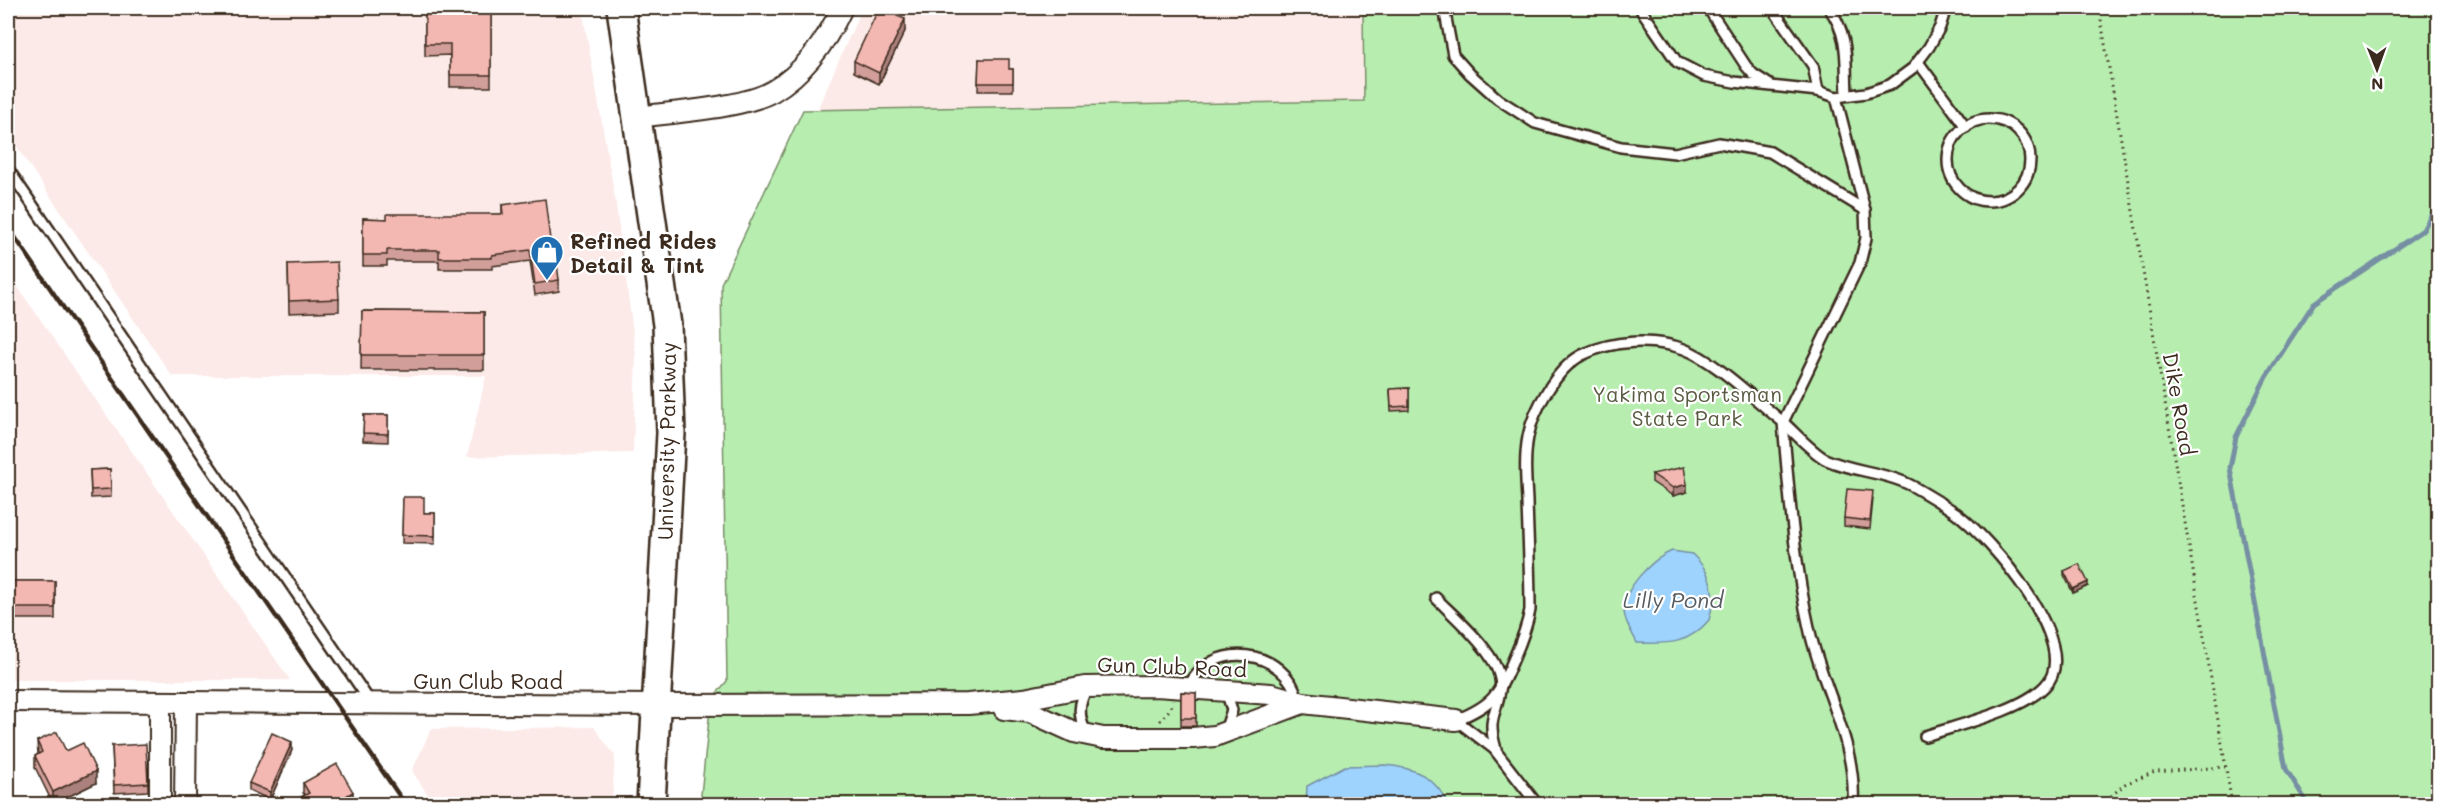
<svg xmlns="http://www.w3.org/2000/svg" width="2446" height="812" font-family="Mali,sans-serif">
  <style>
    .built { fill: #fceae8 }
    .green { fill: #b7eeb0; stroke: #798c67; stroke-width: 1.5 }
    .water { fill: #9dd3fc; stroke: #768fa3; stroke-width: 1.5 }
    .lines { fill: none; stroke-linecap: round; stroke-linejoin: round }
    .stream { stroke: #768fa3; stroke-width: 5 }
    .service-casing { stroke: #3b2a1e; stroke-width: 14 }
    .minor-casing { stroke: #3b2a1e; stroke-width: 24 }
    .secondary-casing { stroke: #3b2a1e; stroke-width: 32 }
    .path { stroke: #3b2a1e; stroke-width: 3; stroke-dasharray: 1.5 4.5; stroke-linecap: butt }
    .service { stroke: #fff; stroke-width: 9 }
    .minor { stroke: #fff; stroke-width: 20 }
    .secondary { stroke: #fff; stroke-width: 27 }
    .rail { stroke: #3b2a1e; stroke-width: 4.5 }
    .wall { fill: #d29e9a; stroke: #3b2a1e; stroke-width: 1.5 }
    .shaded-wall { fill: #ab817d; stroke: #3b2a1e; stroke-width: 1.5 }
    .building { fill: #f4b8b3; stroke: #3b2a1e; stroke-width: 1.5 }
    .labels { text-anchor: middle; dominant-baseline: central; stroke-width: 4.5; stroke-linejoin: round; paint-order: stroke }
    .poi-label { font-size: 21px; font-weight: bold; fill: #3b2a1e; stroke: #fff; text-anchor: start }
    .park-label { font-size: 21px; fill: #5a5b42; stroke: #fff }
    .street-label { font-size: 21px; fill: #3b2a1e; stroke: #fff }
    .water-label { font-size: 22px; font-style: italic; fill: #585d61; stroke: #fff }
  </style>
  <rect width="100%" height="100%" fill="#fff"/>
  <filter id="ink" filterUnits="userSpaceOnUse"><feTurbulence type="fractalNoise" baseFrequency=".0167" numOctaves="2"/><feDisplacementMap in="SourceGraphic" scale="12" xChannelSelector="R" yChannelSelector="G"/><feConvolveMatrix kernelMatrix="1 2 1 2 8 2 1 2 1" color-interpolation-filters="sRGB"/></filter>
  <g filter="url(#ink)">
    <g class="built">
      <path d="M8,8H582L615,198L636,355L633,453L467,457L486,376H172L8,134Z"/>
      <path d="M862,8H1363L1364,101L817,110Z"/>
      <path d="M8,273L290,680H8Z"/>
      <path d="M594,727L615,756L612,804H434L412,771L431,729Z"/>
    </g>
    <path class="green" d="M1363,8H2438V804H700L711,700L727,681L721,284L803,110L1364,101Z"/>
    <g class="water">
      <path d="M1672,551L1692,554C1712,572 1717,594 1709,620C1688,645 1668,644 1637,643C1633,634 1625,623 1624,612C1622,589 1652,559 1672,551Z"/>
      <path d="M1385,765C1417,768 1433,776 1449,804H1306L1307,786L1345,766Z"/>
    </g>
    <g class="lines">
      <path class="stream" d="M2308,804L2286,769L2230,468L2236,437L2266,377L2314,303L2423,230L2438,203"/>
      <defs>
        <g id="service">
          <path d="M1444,8L1453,55L1470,74L1498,99L1535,123L1621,147L1675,153L1719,143L1770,152L1865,210"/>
          <path d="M1640,8L1677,62L1704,76L1734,82L1818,91L1836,97L1866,93L1890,85L1913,68L1929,47L1940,27L1946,8"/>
          <path d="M1708,8L1746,66L1753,74L1770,85"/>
          <path d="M1772,8L1813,66L1818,91"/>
          <path d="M1829,8C1850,37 1845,61 1847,95"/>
          <path d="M1918,62L1966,127"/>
          <path d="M1836,97L1865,210L1866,238L1860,263L1783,422C1795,433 1814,454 1827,460C1855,472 1887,472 1914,487C1928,495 1943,504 1956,513C1989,537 2085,646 2045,686C2021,711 1958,725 1925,736"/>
          <circle cx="1989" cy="160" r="41"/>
          <path d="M8,169L371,703"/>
          <path d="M1436,598C1455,618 1507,660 1500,691C1495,718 1487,719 1496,749"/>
          <path d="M1188,688C1210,638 1286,648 1298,700"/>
          <path d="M1226,728L1232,710L1226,691"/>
          <path d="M1086,733C1078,716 1078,703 1088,687"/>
          <path d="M1537,804L1494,749L1456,720C1495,704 1498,695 1514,658C1521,642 1527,627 1530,610C1530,573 1528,537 1527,501C1526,480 1524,458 1528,437C1533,410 1557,368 1582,355C1612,340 1653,338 1684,349C1716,361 1755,400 1783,422C1789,493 1794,562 1810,632C1823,689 1857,744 1853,804"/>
        </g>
        <g id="minor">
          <path d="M638,117C674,112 744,108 773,91C805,72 827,40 842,8"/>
          <path d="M8,701L656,705L968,704L1024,699L1085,687L1156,686L1271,694L1303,703L1456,720"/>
          <path d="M1004,709L1030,712L1074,732L1103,738H1193L1215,736L1303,703"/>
          <path d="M160,804V702"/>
          <path d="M185,804L186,702"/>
        </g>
        <path id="secondary" d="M621,8L667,325L671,433L651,804"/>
      </defs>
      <use href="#service" class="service-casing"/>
      <use href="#minor" class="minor-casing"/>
      <use href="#secondary" class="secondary-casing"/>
      <g class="path">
        <path d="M2099,8L2232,804"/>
        <path d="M1160,721L1171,708V704"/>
        <path d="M2102,804L2125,784L2155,772L2225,767"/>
      </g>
      <use href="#service" class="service"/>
      <use href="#minor" class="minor"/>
      <use href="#secondary" class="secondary"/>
      <path class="rail" d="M8,227L405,804"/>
    </g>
    <g class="wall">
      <path d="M425,8H491V87H450V55L425,56Z"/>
      <path d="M901,17L905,31L879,84L854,72V61Z"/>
      <path d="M979,59L1009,69H1013V91H978Z"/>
      <path d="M502,205L552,256L559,280V291L535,295L530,261L492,266V269H439V261H387V266H363V218L387,219L502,214Z"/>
      <path d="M288,264L339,299V311L289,313Z"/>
      <path d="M362,311L484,312V370H361Z"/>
      <path d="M1409,388V410L1391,411L1390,389Z"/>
      <path d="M364,415H388V442L363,441Z"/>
      <path d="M110,469L111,497L91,498L90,470Z"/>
      <path d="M1652,474L1687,492L1673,496L1652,482Z"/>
      <path d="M403,497L424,513H435V544L402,543Z"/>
      <path d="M1873,499L1870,529L1844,526V518Z"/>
      <path d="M2064,571L2088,586L2073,593L2064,575Z"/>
      <rect x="8" y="581" width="47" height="38"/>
      <path d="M1181,692L1196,693V726H1181Z"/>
      <path d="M37,741L66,751L96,783L53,804L35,767V756L38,754Z"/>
      <path d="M112,746L148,783V791L114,793Z"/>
      <path d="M292,750L270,800L249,790V783Z"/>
      <path d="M303,783L353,802L350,804H296V800L305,795L303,793Z"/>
    </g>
    <g class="shaded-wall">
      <path d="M905,19V31L879,84V73Z"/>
      <path d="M1687,484V492L1673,496V488Z"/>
      <path d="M2088,582V586L2073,593V589Z"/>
      <path d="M292,742V750L270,800V792Z"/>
      <path d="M96,771V783L53,804V792Z"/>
      <path d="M353,792V802L350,804H341V799Z"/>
    </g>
    <g class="building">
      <path d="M425,8H491V75H450V44H425Z"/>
      <path d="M879,8L885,10L886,8H898L901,9L897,16L905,19L879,73L854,61Z"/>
      <path d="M979,59H1009V69H1013V83H978Z"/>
      <path d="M545,199L552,256H556L559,280L535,284L530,250L492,255V258H439V250H387V255H363V218L387,219V214H503L502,205Z"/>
      <path d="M337,262L339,299L289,301L288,264Z"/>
      <path d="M362,311L484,312V355H361Z"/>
      <path d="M1409,388V406L1391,407L1390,389Z"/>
      <path d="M364,415H388V434L363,433Z"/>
      <path d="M1684,467L1687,484L1673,488L1652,474Z"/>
      <path d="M110,469L111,489L91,490L90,470Z"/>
      <path d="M1847,489L1873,491L1870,521L1844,518Z"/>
      <path d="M403,497H424V513H435V536L402,535Z"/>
      <path d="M2079,564L2088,582L2073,589L2064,571Z"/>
      <rect x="8" y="581" width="47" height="27"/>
      <path d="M1181,692L1196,693V718H1181Z"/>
      <path d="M57,732L66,751L83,743L96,771L53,792L35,756L42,752L37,741Z"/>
      <path d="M272,733L292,742L270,792L249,783Z"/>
      <path d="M146,744L148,783L114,785L112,746Z"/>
      <path d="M337,764L353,792L341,799L346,804H299L296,800L309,793L303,783Z"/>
    </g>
  </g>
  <defs>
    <symbol id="shop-pin" viewBox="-11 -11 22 30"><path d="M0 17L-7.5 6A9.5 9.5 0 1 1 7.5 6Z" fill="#1f6fb2" stroke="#fff"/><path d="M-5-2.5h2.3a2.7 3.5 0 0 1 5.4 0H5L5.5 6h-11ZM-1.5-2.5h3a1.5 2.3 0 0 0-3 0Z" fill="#fff"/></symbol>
  </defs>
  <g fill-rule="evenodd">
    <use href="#shop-pin" x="528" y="233" width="38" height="52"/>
  </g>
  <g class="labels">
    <g class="poi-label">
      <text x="570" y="240">Refined Rides<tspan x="570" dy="24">Detail &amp; Tint</tspan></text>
    </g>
    <g class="park-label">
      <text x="1687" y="393">Yakima Sportsman<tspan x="1687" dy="24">State Park</tspan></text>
    </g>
    <g class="street-label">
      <text transform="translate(2180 404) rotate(80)">Dike Road</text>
      <text transform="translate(666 441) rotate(-89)">University Parkway</text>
      <text transform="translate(1172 666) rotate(2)">Gun Club Road</text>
      <text x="488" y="680">Gun Club Road</text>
    </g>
    <g class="water-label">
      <text x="1673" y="599">Lilly Pond</text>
    </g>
  </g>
  <rect width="2446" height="812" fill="none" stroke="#fff" stroke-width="30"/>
  <rect x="15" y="15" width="2416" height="782" fill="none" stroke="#3b2a1e" stroke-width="2" filter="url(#ink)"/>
  <g transform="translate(2377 69) rotate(179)" stroke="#ffffff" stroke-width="4.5" paint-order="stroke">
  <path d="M0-4.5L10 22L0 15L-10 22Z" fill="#3b2a1e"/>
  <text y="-9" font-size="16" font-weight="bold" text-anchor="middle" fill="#3b2a1e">N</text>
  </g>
</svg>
